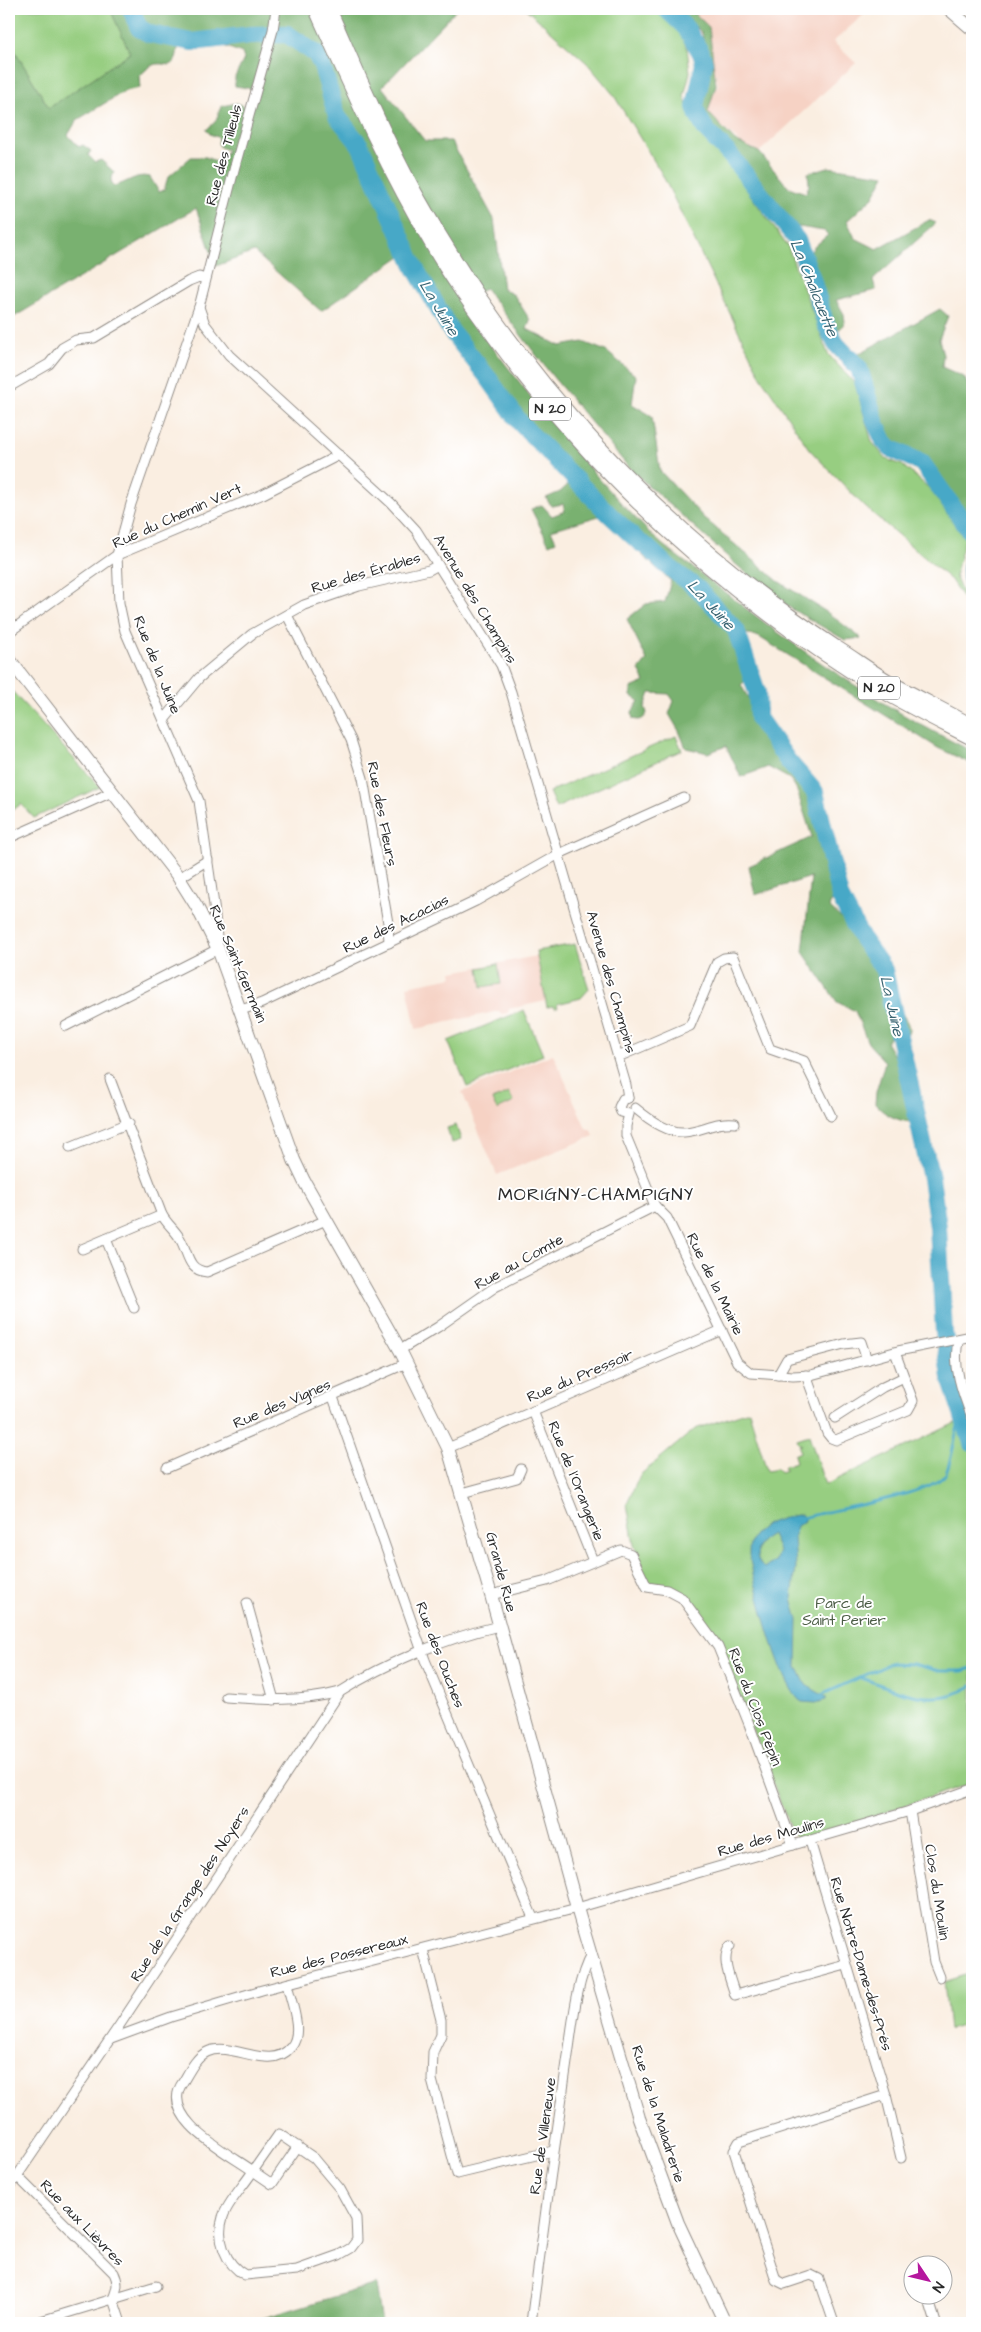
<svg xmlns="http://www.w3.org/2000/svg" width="981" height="2332" font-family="'Architects Daughter',sans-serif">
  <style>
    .built { fill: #f6d2c4 }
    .green { fill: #97ce81; stroke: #617c56 }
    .forest { fill: #79b16f; stroke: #526e4d; fill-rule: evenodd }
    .water { fill: #47a8c7; stroke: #396a79; fill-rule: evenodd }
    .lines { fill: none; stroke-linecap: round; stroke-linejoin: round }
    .stream { stroke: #47a8c7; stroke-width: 3 }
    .river { stroke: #47a8c7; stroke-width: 18 }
    .street-casing { stroke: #928c86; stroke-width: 11 }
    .secondary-casing { stroke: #928c86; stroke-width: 14 }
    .primary-casing { stroke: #928c86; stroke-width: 16 }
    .street { stroke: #fff; stroke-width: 9 }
    .secondary { stroke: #fff; stroke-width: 12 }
    .primary { stroke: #fff; stroke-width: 14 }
    .labels { text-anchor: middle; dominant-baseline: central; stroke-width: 4; stroke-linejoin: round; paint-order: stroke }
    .shield { fill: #fff; stroke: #6b6b6b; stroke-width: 1 }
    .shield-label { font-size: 14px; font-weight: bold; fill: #2b2b2b }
    .street-label { font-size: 15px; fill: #2b2b2b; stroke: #fff }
    .park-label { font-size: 15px; fill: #4b5c45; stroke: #fff }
    .water-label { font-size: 16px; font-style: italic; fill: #386371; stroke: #fff }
    .quarter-label { font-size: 18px; letter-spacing: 1px; fill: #2b2b2b; stroke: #fff }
  </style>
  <rect width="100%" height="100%" fill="#fff"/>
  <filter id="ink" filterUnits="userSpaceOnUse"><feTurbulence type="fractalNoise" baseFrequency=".02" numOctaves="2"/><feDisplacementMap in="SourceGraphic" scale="10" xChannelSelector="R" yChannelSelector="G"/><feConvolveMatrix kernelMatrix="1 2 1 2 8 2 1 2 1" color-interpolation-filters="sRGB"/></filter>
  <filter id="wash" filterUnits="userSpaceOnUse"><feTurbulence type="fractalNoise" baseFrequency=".0096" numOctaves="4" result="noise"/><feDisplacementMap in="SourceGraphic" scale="20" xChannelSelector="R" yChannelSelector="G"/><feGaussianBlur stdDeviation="1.12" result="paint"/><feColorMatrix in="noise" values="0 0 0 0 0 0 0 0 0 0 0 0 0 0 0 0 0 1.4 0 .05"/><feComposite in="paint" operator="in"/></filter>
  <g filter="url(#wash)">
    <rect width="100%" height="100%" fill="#faeee1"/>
    <g class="built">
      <path d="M675,9H870L833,42L856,63L755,156L705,111L718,85L707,40Z"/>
      <path d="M537,956L546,1001L509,1009L508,1013L502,1014L499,1011L416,1029L407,986L453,977L452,972Z"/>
      <path d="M553,1054L586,1128L592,1131L594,1136L497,1175L462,1092Z"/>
    </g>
    <g class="green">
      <path d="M9,9H110L131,53L49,108L9,41Z"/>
      <path d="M526,9H655L678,28L687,48L690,72L684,96L694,125L720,153L788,247L828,354L855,384L872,442L886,459L902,465L929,488L965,539L955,576L968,606L951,580L864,506L809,449L761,377L662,174L613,94L587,63Z"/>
      <path d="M9,688L100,787L34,818L21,804L9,813Z"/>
      <path d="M676,736L682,750L556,808L549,792Z"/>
      <path d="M575,944L589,989L581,998L557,1004L558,1007L555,1008L554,1006L547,1007L536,951Z"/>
      <path d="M498,964L501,984L482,987L479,968Z"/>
      <path d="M524,1010L543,1055L467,1087L448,1041Z"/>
      <path d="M509,1093L514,1102L497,1110L492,1100Z"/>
      <path d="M456,1125L461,1140L452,1143L447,1128Z"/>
      <path d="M749,1411L767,1471L773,1470L775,1468L778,1469L780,1472L786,1470L784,1467L787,1464L790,1466V1464L796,1462L794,1455L800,1452L799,1446L802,1445L799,1444L797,1439L809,1435L825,1485L968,1417L972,1429V1783L802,1840L797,1839L791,1830L720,1646L705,1621L678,1591L648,1582L634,1545L627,1504L640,1475L695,1429Z"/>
      <path d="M972,1973V2023L949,2030L944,1982Z"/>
    </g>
    <g class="forest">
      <path d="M110,9H457L382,87L425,141H451L494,219L503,289L514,295L530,320L527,329L560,346L583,342L606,351L636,376L632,404L652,416L660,471L704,518L778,581L828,613L861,638L845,640L790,608L739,567L630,469L553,377L485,288L460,305C520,383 579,462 648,531C667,551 692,566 713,583C794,647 880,707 972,751V764L938,748L759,637L741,632L740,650L748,678L741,685L755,710L760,730L781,760L810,791L818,812V821L823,837L832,846L845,893V900L831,902L829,907C854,931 881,950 895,983C898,991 897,1001 900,1009C904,1019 914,1027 906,1037H890L886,1042L893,1054L900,1058L913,1072L915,1084L910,1122C896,1120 885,1115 875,1104L876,1092L885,1062L868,1043L855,1011L837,1002L803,952L811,877L755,895L749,866L812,837L796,788L790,779L768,767L741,777L726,746L708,753L686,748L679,731L669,714L674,701L669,694L650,693L645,707L647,713C644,720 639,721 633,719L632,712L639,701L631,696V688L645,682L639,670L647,660L627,619L646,604L665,602L671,581L599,516L551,530L556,541L549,544L531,509L542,505L552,516L565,511L563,504L551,506L546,498L560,492L569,484L514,423L438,320L401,256L321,311L254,252L216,266L196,208L9,320V41L49,108L130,53ZM203,44L221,45L242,53L244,59L235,77V86L248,88L252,92L247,108L237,103L222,106L215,122L206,130L210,134L219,138L218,143L220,147L227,150L221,164L206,157H191L168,177L164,190L159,192L150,177C135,173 127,184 113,186L111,181L114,172L101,160L95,162L88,155L91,151L83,145L79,147L68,135L77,120L125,91L140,88L139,76C143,73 147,68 151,66C166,58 175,77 178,47Z"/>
      <path d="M678,9H690L709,27L716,85L708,112L735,141L759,152L788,187L806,193L809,185L808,173L828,167L885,175L873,197L847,221L855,238L877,249L929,220L936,223L873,280L876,290L836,300L844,314L845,322L840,329L828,324L822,305L824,294L809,254L815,246L828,235L824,231L793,226L700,113L698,102L706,58L702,33Z"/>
      <path d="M940,309L948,316L939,339L943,355L942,367L964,377L972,393V525C958,504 944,480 926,463C913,451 896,447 885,434L858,354Z"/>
      <path d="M972,556V584L968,582L967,570Z"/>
      <path d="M376,2284L382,2323H247Z"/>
    </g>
    <path class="water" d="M801,1514L805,1521L797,1526L794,1537L796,1567L792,1598L798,1620L797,1666L806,1685L826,1697V1700L816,1703L802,1702C781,1690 754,1582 749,1555C748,1525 778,1519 801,1514ZM772,1534L779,1551L775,1562L764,1568C752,1558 757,1539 772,1534Z"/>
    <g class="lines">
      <g class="stream">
        <path d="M972,537C963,562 958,577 972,602"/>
        <path d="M802,1518C826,1510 936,1495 946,1473C954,1454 954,1433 962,1414"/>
        <path d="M862,1678C901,1692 933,1709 972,1686"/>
        <path d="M821,1695L892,1663L913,1664L939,1671H962L972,1668"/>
      </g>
      <g class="river">
        <path d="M131,9L139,28L150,34L192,42L251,35L287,34L316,54L322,66L337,116L360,145L415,268L451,331L489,379L521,424L610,515L639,542L647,547L666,565L699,590L736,630L757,692L758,718L788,761L815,792L840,897L862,939L884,970L931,1178L938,1227L944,1332L950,1378L972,1443"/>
        <path d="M666,9L686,28L701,53L704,63L695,107L698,116L706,130L730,155L797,240L811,276L826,325L836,344L859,368L875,421L884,441L890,448L922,463L972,534"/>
      </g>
    </g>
  </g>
  <g filter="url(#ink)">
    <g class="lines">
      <defs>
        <g id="street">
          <path d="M276,9L273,30L235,166L199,307L205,324L229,355L391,503L416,530L501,665L511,692L626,1085L628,1098"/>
          <path d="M9,387L49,364L62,348L76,340L94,338L189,281L199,277L205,279"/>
          <path d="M287,615L351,740L363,778L388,923L389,943"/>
          <path d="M9,632L117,555L263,494L339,455"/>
          <path d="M164,720L199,678L252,634L304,605L359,586L429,570L438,565"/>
          <path d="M9,838L112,792"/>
          <path d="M179,878L208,860"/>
          <path d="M241,1010L262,1003L476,901L559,854L684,798"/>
          <path d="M66,1026L218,949L214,905L199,801L125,631L119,603L117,555L131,504L199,307"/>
          <path d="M618,1057L690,1026L717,962L724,958L733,957L770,1049L804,1061L831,1116"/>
          <path d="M110,1079L162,1215C167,1224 174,1229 179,1237C189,1252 186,1270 207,1272L326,1220"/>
          <path d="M628,1098L623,1099L619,1107L621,1112L629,1114"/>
          <path d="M635,1108C647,1118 668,1133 684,1132C702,1131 715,1121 735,1123"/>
          <path d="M629,1114L626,1126V1136L655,1206L667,1218L737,1362L751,1373L793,1376L811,1375L898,1351L972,1336"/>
          <path d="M70,1147L129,1123"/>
          <path d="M106,1239L134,1308"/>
          <path d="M82,1249L162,1215"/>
          <path d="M959,1339C951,1363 963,1395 972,1417"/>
          <path d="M400,1350L438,1327L495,1287L655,1206"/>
          <path d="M778,1375L787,1359L844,1344L861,1342L867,1360"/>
          <path d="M806,1375L827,1433L831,1438L836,1440L908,1410L913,1401L895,1352"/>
          <path d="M333,1397L425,1660L533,1918"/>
          <path d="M533,1411L593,1561"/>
          <path d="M835,1418L883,1387L904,1377"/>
          <path d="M448,1448L722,1330"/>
          <path d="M167,1468L407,1363"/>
          <path d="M462,1493L517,1478L521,1469"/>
          <path d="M491,1595L547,1581L621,1550L631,1554L647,1587L667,1590L682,1598L718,1647L749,1724L793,1845"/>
          <path d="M247,1603L274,1700"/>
          <path d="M226,1697C265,1700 303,1702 340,1692"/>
          <path d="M910,1811L934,1962L940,1977"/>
          <path d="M810,1841L886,2095L901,2158"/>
          <path d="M730,1946C720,1959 731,1980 735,1995L846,1965"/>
          <path d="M423,1949L441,2020V2035L433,2052L432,2080L457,2174L553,2151"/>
          <path d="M287,1984C291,2002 304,2032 291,2047C270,2073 232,2040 207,2052C196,2057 189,2072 183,2082C157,2118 230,2154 253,2171C245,2184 227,2203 223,2217C216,2239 225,2264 245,2275L297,2270L339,2255L351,2248L357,2240L356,2218L340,2189L314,2158L279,2134L253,2171L272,2184L298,2146"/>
          <path d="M111,2039L171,2017L262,1990L577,1908L910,1811L972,1789"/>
          <path d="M17,2176L114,2273C119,2283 117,2289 113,2299L34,2323"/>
          <path d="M9,2188L119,2026L340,1692C385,1663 446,1638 499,1626"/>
          <path d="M927,2294L936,2323"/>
          <path d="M121,2323L113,2299L156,2286"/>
          <path d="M531,2323C542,2236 554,2149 567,2062C572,2031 576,1980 591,1955"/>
          <path d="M834,2323L819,2279L811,2275L784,2284L776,2280L734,2151L739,2142L886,2095"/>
        </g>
        <g id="secondary">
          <path d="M949,9L972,29"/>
          <path d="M9,659L177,875L197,907L218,949L294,1160L304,1181L400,1350L448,1448L491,1595L577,1908L639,2118L678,2223L725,2323"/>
        </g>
        <g id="primary">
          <path d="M316,9C352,89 387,168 432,244C450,276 472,306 494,336C600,481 729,598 883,691C912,708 943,723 972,738"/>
          <path d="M329,9C356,70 382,133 415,193C516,376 660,532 835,647C853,658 870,671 889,682C916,697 945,711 972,726"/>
        </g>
      </defs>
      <use href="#street" class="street-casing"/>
      <use href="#secondary" class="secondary-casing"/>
      <use href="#primary" class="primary-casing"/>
      <use href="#street" class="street"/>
      <use href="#secondary" class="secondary"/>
      <use href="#primary" class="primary"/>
    </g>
  </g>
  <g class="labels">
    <g class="shield">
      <rect x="529" y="397.5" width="42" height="23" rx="4"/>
      <rect x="858" y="676.5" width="42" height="23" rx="4"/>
    </g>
    <g class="shield-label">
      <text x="550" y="409">N 20</text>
      <text x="879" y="688">N 20</text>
    </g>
    <g class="street-label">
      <text transform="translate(224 155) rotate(-75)">Rue des Tilleuls</text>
      <text transform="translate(177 516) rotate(-24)">Rue du Chemin Vert</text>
      <text transform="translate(366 573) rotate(-16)">Rue des Érables</text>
      <text transform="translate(475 599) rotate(59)">Avenue des Champins</text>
      <text transform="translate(157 665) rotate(68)">Rue de la Juine</text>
      <text transform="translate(382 814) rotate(79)">Rue des Fleurs</text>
      <text transform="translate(396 924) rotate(-26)">Rue des Acacias</text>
      <text transform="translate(238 964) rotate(67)">Rue Saint-Germain</text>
      <text transform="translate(611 982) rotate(74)">Avenue des Champins</text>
      <text transform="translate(519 1262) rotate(-29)">Rue au Comte</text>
      <text transform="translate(715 1284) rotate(64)">Rue de la Mairie</text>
      <text transform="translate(580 1376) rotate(-23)">Rue du Pressoir</text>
      <text transform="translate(282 1404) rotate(-23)">Rue des Vignes</text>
      <text transform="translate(576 1481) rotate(68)">Rue de l'Orangerie</text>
      <text transform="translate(501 1572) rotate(75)">Grande Rue</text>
      <text transform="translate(440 1655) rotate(69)">Rue des Ouches</text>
      <text transform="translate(755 1707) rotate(69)">Rue du Clos Pépin</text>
      <text transform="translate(771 1837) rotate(-16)">Rue des Moulins</text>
      <text transform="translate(937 1892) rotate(81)">Clos du Moulin</text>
      <text transform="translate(190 1894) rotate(-57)">Rue de la Grange des Noyers</text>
      <text transform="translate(339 1956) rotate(-14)">Rue des Passereaux</text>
      <text transform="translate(861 1964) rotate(73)">Rue Notre-Dame-des-Prés</text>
      <text transform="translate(658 2114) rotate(72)">Rue de la Maladrerie</text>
      <text transform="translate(543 2136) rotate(-82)">Rue de Villeneuve</text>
      <text transform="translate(82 2223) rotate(46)">Rue aux Lièvres</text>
    </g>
    <g class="park-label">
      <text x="844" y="1603">Parc de<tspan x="844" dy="17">Saint Perier</tspan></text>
    </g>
    <g class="water-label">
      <text transform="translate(814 288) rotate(68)">La Chalouette</text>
      <text transform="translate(439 308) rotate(59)">La Juine</text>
      <text transform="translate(711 605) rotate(47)">La Juine</text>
      <text transform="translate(892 1006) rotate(77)">La Juine</text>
    </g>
    <g class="quarter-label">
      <text x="596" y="1194">MORIGNY-CHAMPIGNY</text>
    </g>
  </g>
  <rect width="981" height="2332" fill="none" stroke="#fff" stroke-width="30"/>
  <g transform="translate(928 2280) rotate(125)"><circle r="24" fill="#ffffff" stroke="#aaaaaa"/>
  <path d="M0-4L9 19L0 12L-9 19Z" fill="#b5179e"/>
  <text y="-8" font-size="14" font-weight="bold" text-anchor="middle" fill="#2b2b2b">N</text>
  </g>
</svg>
